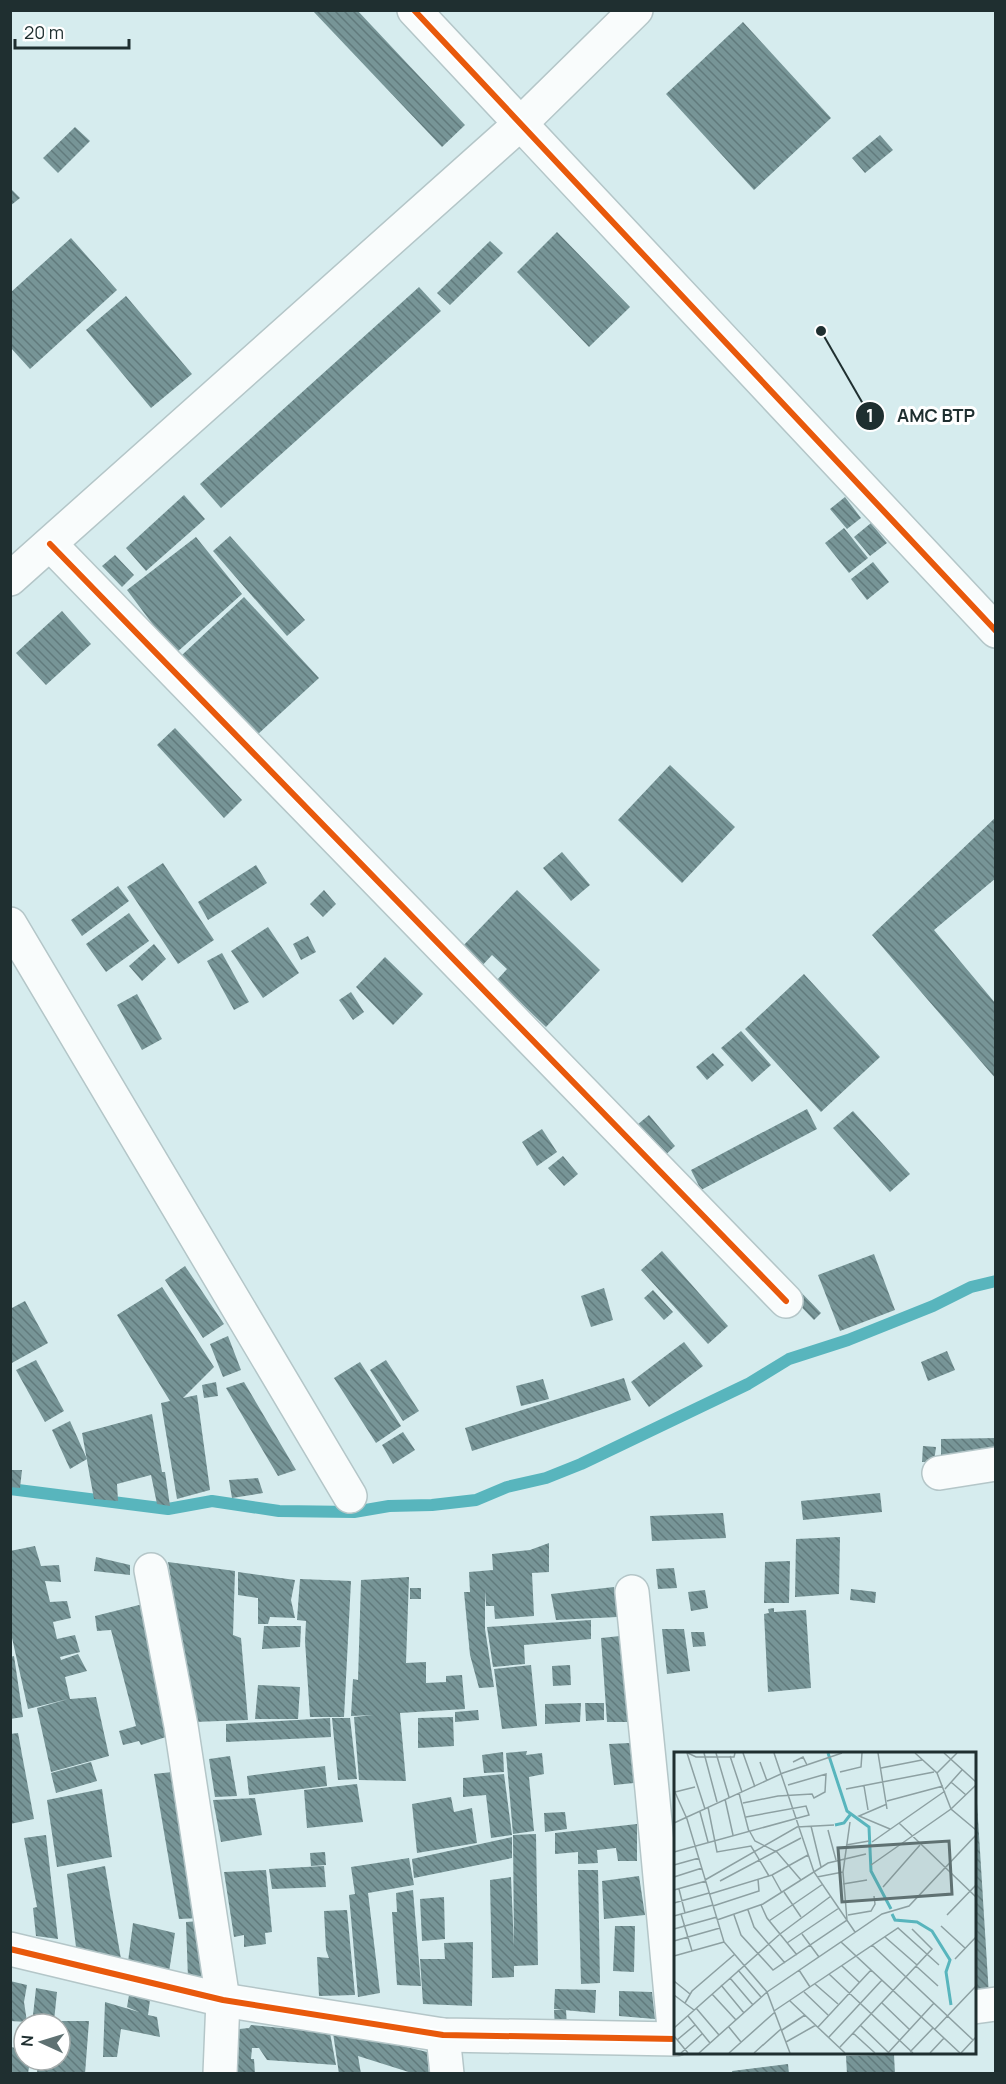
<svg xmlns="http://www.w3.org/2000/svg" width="1006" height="2084" font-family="Manrope,sans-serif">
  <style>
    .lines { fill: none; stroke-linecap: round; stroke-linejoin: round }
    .stream { stroke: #58b5bd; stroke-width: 12 }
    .building { fill: url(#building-back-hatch) }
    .minor-casing { stroke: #b4c6c8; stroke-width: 36 }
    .minor { stroke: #f9fcfc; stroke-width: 33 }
    .cycleway-casing { stroke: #fff; stroke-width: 10 }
    .cycleway { stroke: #e8590c; stroke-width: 6 }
    .inset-river { fill: none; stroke: #58b5bd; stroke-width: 3 }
    .inset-road { fill: none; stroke: #8da0a2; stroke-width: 1.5 }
    .view { fill: #5f7172; fill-opacity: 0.15; stroke: #5f7172; stroke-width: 3 }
    .inset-edge { fill: none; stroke: #1f2f30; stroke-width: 3 }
    .leader { fill: none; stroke: #1f2f30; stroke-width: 2 }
    .callout-dot { fill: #1f2f30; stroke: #fff; stroke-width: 2 }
    .mark-label { font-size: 18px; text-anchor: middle; font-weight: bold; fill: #fff }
    .callout-label { font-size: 18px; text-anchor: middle; font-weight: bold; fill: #1f2f30; stroke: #fff; stroke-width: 6; stroke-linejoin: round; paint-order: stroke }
  </style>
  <defs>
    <pattern id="building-back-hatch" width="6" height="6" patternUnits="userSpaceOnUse" patternTransform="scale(1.5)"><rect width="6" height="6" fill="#779597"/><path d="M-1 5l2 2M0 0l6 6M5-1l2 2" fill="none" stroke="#617a7c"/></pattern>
  </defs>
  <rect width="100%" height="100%" fill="#d6ecee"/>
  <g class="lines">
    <path class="stream" d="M10,1489L168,1509L212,1501L279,1511L354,1512L389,1506L432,1505L476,1500L507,1487L546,1478L581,1464L748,1384L789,1359L848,1340L933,1306L971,1287L996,1281"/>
  </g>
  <g class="building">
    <path d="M312,10H357L465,125L442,147Z"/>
    <path d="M743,22L831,118L754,190L666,94Z"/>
    <path d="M75,127L90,141L58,173L43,158Z"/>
    <path d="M880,135L893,150L865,173L852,158Z"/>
    <path d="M10,188L20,198L10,206Z"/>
    <path d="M557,232L630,307L589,347L517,272Z"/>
    <path d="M71,238L117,290L30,369L10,347V293Z"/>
    <path d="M490,241L503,253L450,305L437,293Z"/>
    <path d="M419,287L441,311L221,508L200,484Z"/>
    <path d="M126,296L192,374L151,408L86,330Z"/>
    <path d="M184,495L205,519L146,571L126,548Z"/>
    <path d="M845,497L861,518L847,529L830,509Z"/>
    <path d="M871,523L887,543L870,556L854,537Z"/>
    <path d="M844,528L868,558L849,573L825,543Z"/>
    <path d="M230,536L305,620L287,636L213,551Z"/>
    <path d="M196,537L242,594L175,654L127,590Z"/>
    <path d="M115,555L134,575L122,587L102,566Z"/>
    <path d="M873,562L889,582L867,600L851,579Z"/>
    <path d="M244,597L319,678L257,735L182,655Z"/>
    <path d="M62,611L91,644L46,685L16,653Z"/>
    <path d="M175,728L242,800L224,818L157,745Z"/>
    <path d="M670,765L735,827L682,883L618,820Z"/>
    <path d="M996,817V878L934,930L996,1004V1079L872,935Z"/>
    <path d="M562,852L590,885L571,901L543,868Z"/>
    <path d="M163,863L214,940L178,964L127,887Z"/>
    <path d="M256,865L267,883L208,920L198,902Z"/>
    <path d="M118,886L129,901L82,936L71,920Z"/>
    <path d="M324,890L336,904L323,917L310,904Z"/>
    <path d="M517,890L600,970L546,1027L497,980L507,969L492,955L479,969L460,949Z"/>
    <path d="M129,913L149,941L106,972L86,944Z"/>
    <path d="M268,927L299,973L263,998L231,951Z"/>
    <path d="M308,936L316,952L301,960L293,944Z"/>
    <path d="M154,944L166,959L142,981L129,966Z"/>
    <path d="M222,953L249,1002L234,1010L207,961Z"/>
    <path d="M385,957L423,994L393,1025L356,987Z"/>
    <path d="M804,974L880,1057L821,1112L745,1029Z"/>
    <path d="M351,992L364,1012L353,1020L339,1000Z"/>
    <path d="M137,994L162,1039L142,1050L117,1005Z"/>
    <path d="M741,1031L771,1065L752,1082L721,1048Z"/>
    <path d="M713,1053L724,1065L707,1080L696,1067Z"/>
    <path d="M807,1109L817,1129L701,1190L691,1170Z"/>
    <path d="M853,1111L910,1174L890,1192L833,1128Z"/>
    <path d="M649,1115L675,1146L658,1162L631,1130Z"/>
    <path d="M542,1129L557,1152L537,1166L522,1142Z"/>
    <path d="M563,1156L578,1174L564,1186L548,1168Z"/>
    <path d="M662,1251L728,1326L708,1344L641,1270Z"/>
    <path d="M874,1254L895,1310L840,1331L818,1275Z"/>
    <path d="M185,1266L224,1324L203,1338L165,1280Z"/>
    <path d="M794,1285L821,1313L814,1320L787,1292Z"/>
    <path d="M162,1287L214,1367L183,1398L197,1395L210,1490L177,1499L161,1403L170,1401L117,1315Z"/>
    <path d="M604,1288L613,1320L591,1327L581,1296Z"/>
    <path d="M653,1290L673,1312L664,1320L644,1298Z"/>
    <path d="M25,1301L48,1343L10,1364V1309Z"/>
    <path d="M228,1336L241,1370L223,1377L210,1344Z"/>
    <path d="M684,1342L703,1366L649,1407L631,1382Z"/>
    <path d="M947,1351L955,1370L928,1381L921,1362Z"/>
    <path d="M36,1360L64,1411L45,1422L16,1370Z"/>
    <path d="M386,1360L419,1411L403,1421L370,1370Z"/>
    <path d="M360,1362L401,1426L376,1443L334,1378Z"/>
    <path d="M624,1378L631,1400L472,1451L465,1428Z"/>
    <path d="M543,1379L549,1399L521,1406L516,1386Z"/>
    <path d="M216,1382L218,1396L204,1398L202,1385Z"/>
    <path d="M244,1382L296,1470L278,1476L226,1388Z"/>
    <path d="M152,1414L162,1472H165L170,1506L157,1504L151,1475L117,1484L118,1501L94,1499L82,1433Z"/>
    <path d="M70,1421L87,1459L70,1469L52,1430Z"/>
    <path d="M403,1432L415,1450L393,1464L382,1445Z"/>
    <path d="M996,1438V1462H941V1439Z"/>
    <path d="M923,1446L936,1447L934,1462H922Z"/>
    <path d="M10,1470H22L20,1488L10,1487Z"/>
    <path d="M258,1478L263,1493L232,1498L229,1480Z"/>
    <path d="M880,1493L882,1512L803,1520L801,1501Z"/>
    <path d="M723,1513L726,1538L652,1541L650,1516Z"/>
    <path d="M840,1537L839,1594L795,1597L796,1539Z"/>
    <path d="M549,1543V1572L532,1573L534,1616L495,1619L494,1606H486L485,1590V1629L494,1687L479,1688L470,1655L464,1592H470L469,1572L493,1570L492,1554L530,1550Z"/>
    <path d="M35,1546L41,1566L59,1565L61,1582L45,1581L50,1602L67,1601L71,1618L53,1622L57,1639L75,1635L80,1652L60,1657L61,1660L78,1654L87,1671L65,1677L70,1699L96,1697L109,1756L51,1772L37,1708L68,1699L28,1709L10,1629V1551Z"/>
    <path d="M96,1557L130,1565V1575L94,1571Z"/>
    <path d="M790,1561L789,1603H764L765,1562Z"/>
    <path d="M168,1562L235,1571L233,1635L241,1638L248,1720L194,1722Z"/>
    <path d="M674,1568L677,1588L658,1589L656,1569Z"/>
    <path d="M238,1572L295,1580L291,1600L295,1618L270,1617L268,1624H258V1598L238,1595Z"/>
    <path d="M409,1577L406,1663L426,1662V1683L446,1682V1676L462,1675L465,1709L400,1713L406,1781L359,1780L354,1717L373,1715L351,1716L353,1679L358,1680L361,1580Z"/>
    <path d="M300,1579L351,1581L344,1717H310L305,1641L306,1621L297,1620Z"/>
    <path d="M614,1587L617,1617L556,1620L551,1594Z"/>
    <rect x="410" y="1588" width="11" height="11"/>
    <path d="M851,1589L876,1592L875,1603L850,1600Z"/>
    <path d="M705,1590L708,1608L691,1611L688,1592Z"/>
    <path d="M147,1603L169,1736L141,1745L139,1741L123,1745L119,1731L136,1726L111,1630L97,1631L95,1616Z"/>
    <path d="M774,1608V1612L806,1610L811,1688L768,1692L764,1614L769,1613L768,1609Z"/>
    <path d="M591,1620V1639L524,1645L525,1664L493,1667L487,1627Z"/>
    <path d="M264,1626H301L300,1647L262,1649Z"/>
    <path d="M662,1629H684L690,1671L667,1674Z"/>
    <path d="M691,1632H704L706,1646L693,1647Z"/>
    <path d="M620,1636L642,1722H607L601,1638Z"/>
    <path d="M14,1656L23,1717L10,1719V1657Z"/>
    <path d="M531,1665L537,1726L502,1729L494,1669Z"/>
    <path d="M570,1665L571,1685L553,1686L552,1666Z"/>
    <path d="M258,1685L300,1687L298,1719H255Z"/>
    <path d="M581,1703L580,1722L545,1724V1704Z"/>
    <path d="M585,1703H604V1720L586,1721Z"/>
    <path d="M478,1710L479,1720L455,1722V1712Z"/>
    <path d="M453,1717L454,1746L418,1748V1718Z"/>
    <path d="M330,1718L331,1737L226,1742V1724Z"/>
    <path d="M332,1718H350L357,1779L338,1780Z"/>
    <path d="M18,1733L34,1819L10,1824V1734Z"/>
    <path d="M630,1743L634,1783L614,1785L609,1744Z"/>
    <path d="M527,1751L526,1755L542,1753L544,1774L529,1777L534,1831L513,1834L506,1753Z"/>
    <path d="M503,1752L504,1772L484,1773L482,1755Z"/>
    <path d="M230,1756L237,1796L215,1797L209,1759Z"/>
    <path d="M91,1762L97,1781L56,1793L51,1773Z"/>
    <path d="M325,1766L327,1786L249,1795L247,1776Z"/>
    <path d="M182,1771L200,1918L179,1919L154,1774Z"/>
    <path d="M504,1774L512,1835L491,1838L486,1795L463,1797V1778Z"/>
    <path d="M357,1784L363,1822L307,1828L304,1790Z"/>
    <path d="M102,1789L112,1857L57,1867L47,1800Z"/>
    <path d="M451,1797L454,1812L472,1808L477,1843L417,1853L412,1804Z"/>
    <path d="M255,1798L262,1835L221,1842L213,1800Z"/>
    <path d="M974,1803H977L989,1996L974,1997Z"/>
    <path d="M565,1812L567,1829L545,1832L544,1813Z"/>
    <path d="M637,1824V1861H618L616,1848L597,1850L598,1863L578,1864V1852L555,1854V1833Z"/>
    <path d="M536,1834L538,1965L514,1966V1977L492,1978L490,1880L511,1877L514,1947L513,1835Z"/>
    <path d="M46,1835L58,1939L36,1936L33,1908L37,1907L24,1838Z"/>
    <path d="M512,1837V1858L414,1878L412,1859Z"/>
    <path d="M325,1852L326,1865L311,1866L310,1853Z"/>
    <path d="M409,1858L414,1885L368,1893L380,1993L358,1997L349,1895L355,1894L351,1867Z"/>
    <path d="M105,1866L121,1959L76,1947L67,1874Z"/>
    <path d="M324,1866L326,1887L272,1889L269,1869Z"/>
    <path d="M266,1870L272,1932L265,1933L266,1944L244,1947V1935L234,1937L224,1872Z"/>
    <path d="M578,1870H598L600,1983L581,1984Z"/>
    <path d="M639,1876L645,1915L604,1919L602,1881Z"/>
    <path d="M413,1890L421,1986L397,1985L392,1912H397L396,1893Z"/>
    <path d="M444,1897L445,1939L422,1941L420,1899Z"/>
    <path d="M347,1910L355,1995L319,1996L317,1957L329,1958L326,1950L324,1911Z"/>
    <path d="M200,1921L207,1982L188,1979L186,1922Z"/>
    <path d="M133,1923L175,1933L169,1972L128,1962Z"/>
    <path d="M615,1926H635L634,1972L613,1971Z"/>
    <path d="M473,1942L472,2006L423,2004L420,1959H445L444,1943Z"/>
    <path d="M10,1981L27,1985L24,2002L27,2022L10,2021Z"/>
    <path d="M36,1988L57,1992L54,2021H89L85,2074H37L38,2060H60V2024H32Z"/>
    <path d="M555,1989L596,1990L595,2013L554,2009Z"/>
    <path d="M619,1991L652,1992L655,2019L619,2016Z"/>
    <path d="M129,1995L150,2000L148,2015L157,2017L160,2037L121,2029L117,2057H103L105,2002L139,2012L127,2007Z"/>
    <path d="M554,2010H566L567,2027L555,2028Z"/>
    <path d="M251,2025L330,2033L336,2065L267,2060L259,2048H252L251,2059H254L255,2074H233L230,2030L249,2028Z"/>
    <path d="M333,2033L374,2039L427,2052L429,2074H415L358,2056L361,2074H339Z"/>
    <path d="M10,2047L24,2049V2060H30L28,2074H10Z"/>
    <path d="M894,2055L895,2074H847L846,2056Z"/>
    <path d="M788,2064L789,2074H733L732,2071Z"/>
  </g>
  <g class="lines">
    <defs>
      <g id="minor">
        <path d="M414,10L996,631"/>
        <path d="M50,544L786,1301"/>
        <path d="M10,579L520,124L636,10"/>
        <path d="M10,924L350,1496"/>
        <path d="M939,1473L996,1464"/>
        <path d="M151,1570L181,1726L223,2000L220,2074"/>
        <path d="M632,1592L652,1790L675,2039"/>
        <path d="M10,1949L223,2000L443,2035L676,2039"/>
        <path d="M974,2007L996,2004"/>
        <path d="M443,2035L447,2074"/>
      </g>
    </defs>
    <use href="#minor" class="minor-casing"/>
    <use href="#minor" class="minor"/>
    <defs>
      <g id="cycleway">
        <path d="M414,10L996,631"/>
        <path d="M50,544L786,1301"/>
        <path d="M10,1949L223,2000L443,2035L676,2039"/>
      </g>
    </defs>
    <use href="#cycleway" class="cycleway-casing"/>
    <use href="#cycleway" class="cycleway"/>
  </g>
  <g transform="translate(674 1752)">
    <rect width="302" height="302" fill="#d6ecee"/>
    <path class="inset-river" d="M154,1L173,59L195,75L197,119L217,157M161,73L170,71L176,63M218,162L221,168L243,170L258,179L276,208L272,220L277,253"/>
    <path class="inset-road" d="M13,1L31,57M14,1L22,5H60L61,1M30,1L43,50M42,1L55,45M69,1L81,35M100,1L140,120L181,180M204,1L213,57M241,1L263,21L277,57L302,78M270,1L302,30M56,4L68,40M86,10L93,29M119,10L129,5L133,13M207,16L248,8M166,20L187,15L188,1M263,21L283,1M277,30L292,43M190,34L194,58M172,37L260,20M271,37L288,18M0,38L13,67L50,190L93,240L116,301M1,40L21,35M65,41L75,80M51,47L59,83M213,49L269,34M69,51L104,44L138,42L140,46L151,40L152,22L114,33M213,52L185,64L216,77M34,55L43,100L77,94L95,124M26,60L34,90M0,71L109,21L168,1M225,71L302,145M137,74L147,115M154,78L162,108M76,80L81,89L103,100L127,128M198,90L271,39M172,93L195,89M0,100L135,63L132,54L72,65M0,113L25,106M197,113L277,57L302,33M98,123L108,141M0,125L28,116M143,125L169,120M31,128L123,75L160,73M46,129L127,86M169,132L193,128M209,135L246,93M5,137L11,161M0,138L32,129M110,140L127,165M36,142L98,123L134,103M0,151L35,141M87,153L93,166L123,203M39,154L85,139L84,127M74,158L80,175L111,211M7,162L18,199M60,163L67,183L99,218L173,168L169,120L176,70M174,163L197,159L201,152L200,144M273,163L302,133M0,164L39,153M43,168L89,152L154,111L192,102M95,169L149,132M267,174L291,196M0,177L43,165M128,182L145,205M211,185L243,213M0,189L46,176M167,190L208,162L235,154L302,83M113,191L165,156M198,193L299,288M0,204L50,190M281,207L302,185M168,214L185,230M242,214L264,234M64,218L87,245M125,218L136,235M155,222L239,301M56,226L79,253M0,229L16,242M141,232L164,252M47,233L70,261M130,240L154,263M38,242L62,268M0,243L20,258M116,249L171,301M11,251L18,239L61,202M208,251L236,278M22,256L45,283M100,259L224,176L265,213M14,264L36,291M186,273L214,300M54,274L67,290M144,275L197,218M0,276L106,182L157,144M261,277L302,234M108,278L131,263M179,281L201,301M0,284L14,301M155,285L208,228M3,288L21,273M112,290L142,273M166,295L258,197L238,177M236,300L259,276M7,301L28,282M25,301L93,240L167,190L286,301M55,301L101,260M80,301L107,277M214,301L260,251M256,301L270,286M287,301L302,285"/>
    <path class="view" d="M275,89L278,142L168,150L164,96Z"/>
    <rect width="302" height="302" class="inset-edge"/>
  </g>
  <path class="leader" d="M821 331L870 416"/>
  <g class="callout-dot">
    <circle cx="821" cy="331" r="6"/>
    <circle cx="870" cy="416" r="15"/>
  </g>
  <g class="mark-label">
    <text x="870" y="422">1</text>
  </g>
  <g class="callout-label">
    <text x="936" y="422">AMC BTP</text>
  </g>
  <rect width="1006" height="2084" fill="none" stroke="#1f2f30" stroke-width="24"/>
  <g transform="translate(42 2042) rotate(274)"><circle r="28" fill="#ffffff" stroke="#a5acac" stroke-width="1.5"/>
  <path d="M0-4.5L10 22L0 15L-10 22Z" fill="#5f7172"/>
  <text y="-9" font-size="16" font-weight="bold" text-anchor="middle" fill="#1f2f30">N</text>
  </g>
  <path d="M15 39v9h114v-9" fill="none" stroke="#1f2f30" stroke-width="3"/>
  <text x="24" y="39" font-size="18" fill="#1f2f30" stroke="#ffffff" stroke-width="4.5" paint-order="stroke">20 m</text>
</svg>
